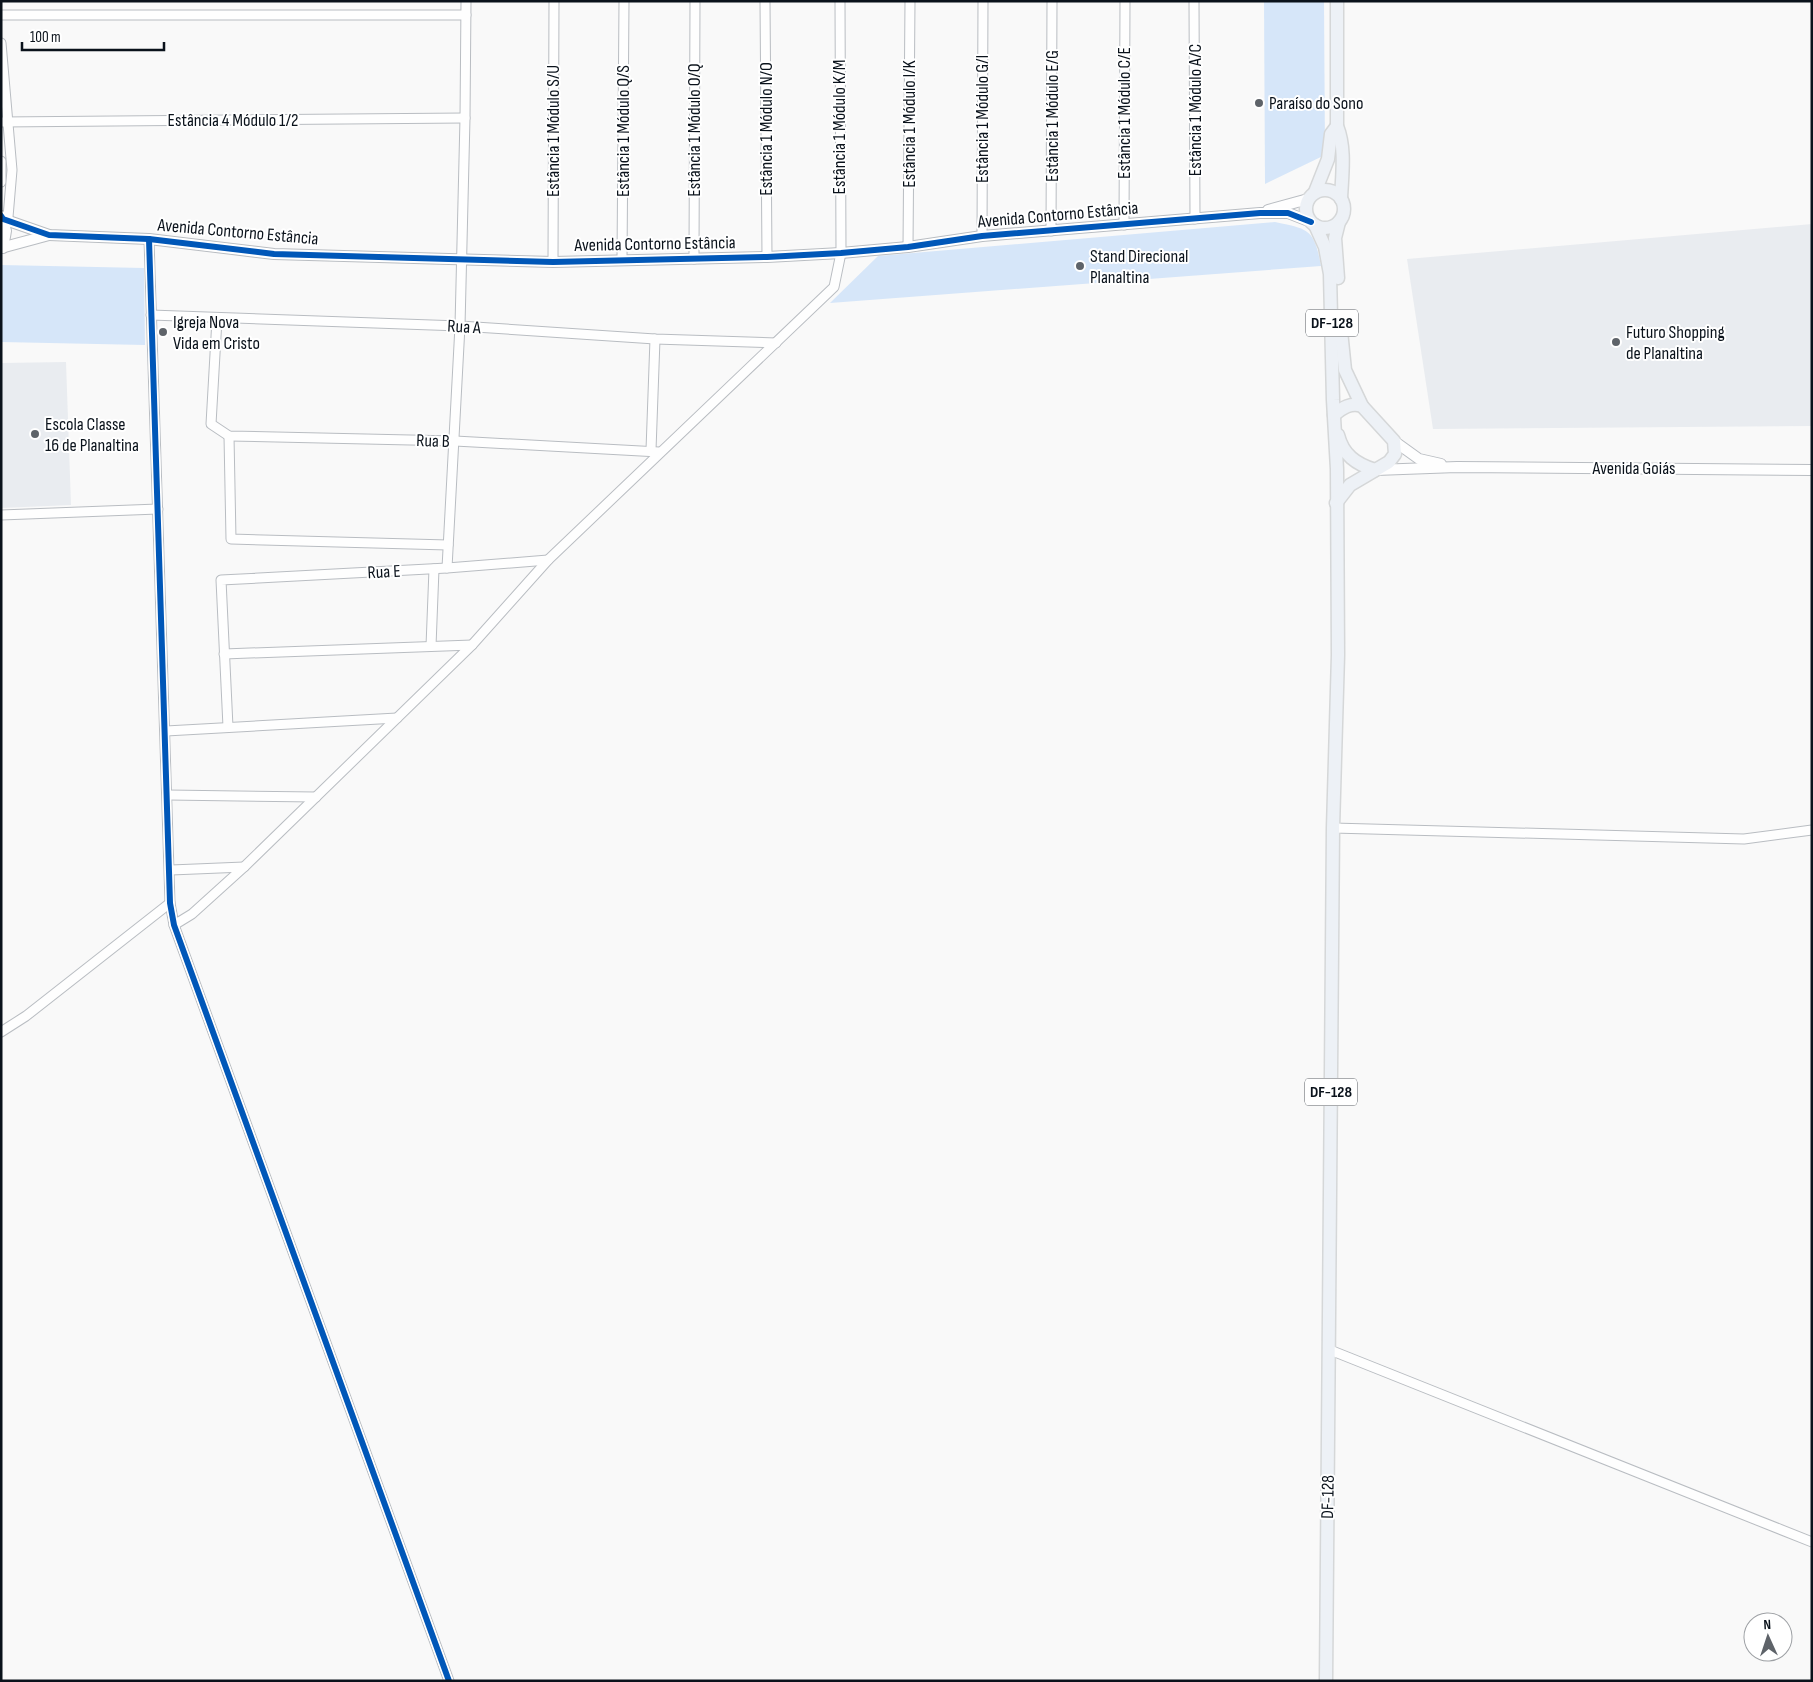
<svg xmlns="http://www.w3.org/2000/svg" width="1813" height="1682" font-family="'Sofia Sans Condensed',sans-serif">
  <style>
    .built { fill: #e9ecf0 }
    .green { fill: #d6e6f9 }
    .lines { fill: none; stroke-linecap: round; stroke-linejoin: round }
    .minor-casing { stroke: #b9bdc2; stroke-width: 11 }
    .tertiary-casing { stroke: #b9bdc2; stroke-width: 12 }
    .primary-casing { stroke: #d5d7d8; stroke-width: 15 }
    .minor { stroke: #fefefe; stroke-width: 9 }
    .tertiary { stroke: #fefefe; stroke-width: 10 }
    .primary { stroke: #edf1f6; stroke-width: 12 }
    .cycleway-casing { stroke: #fff; stroke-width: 9 }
    .cycleway { stroke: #0057b8; stroke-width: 6 }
    .poi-dot { fill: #5e6369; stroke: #fff; stroke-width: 2 }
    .labels { text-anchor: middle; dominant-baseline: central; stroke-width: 4; stroke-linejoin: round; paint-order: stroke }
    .shield { fill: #fff; stroke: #54595f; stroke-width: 1 }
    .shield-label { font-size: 16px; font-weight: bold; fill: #0a121b }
    .poi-label { font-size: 18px; fill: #0a121b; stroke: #fff; text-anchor: start }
    .street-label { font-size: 18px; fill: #0a121b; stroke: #fff }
  </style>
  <rect width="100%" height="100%" fill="#f9f9f9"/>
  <g class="built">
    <path d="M1812,224V426L1433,429L1407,259Z"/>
    <path d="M66,362L71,505L1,508V363Z"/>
  </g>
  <g class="green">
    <path d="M1264,1H1324L1325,155L1265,184Z"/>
    <path d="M1275,222C1310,229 1314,230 1321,266L830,303L878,256Z"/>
    <path d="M1,265L144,268L145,345L1,342Z"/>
  </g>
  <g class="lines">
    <defs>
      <g id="minor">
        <path d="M765,1L767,257"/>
        <path d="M1194,1L1195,219"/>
        <path d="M1,15H466"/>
        <path d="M1,43L12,170L8,217L3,219"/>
        <path d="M1,122L465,118"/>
        <path d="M1,161V182"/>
        <path d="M1124,225L1125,1"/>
        <path d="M1051,231L1052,1"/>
        <path d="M982,236L983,1"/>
        <path d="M149,239L170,903L174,925L449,1681"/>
        <path d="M908,247L910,1"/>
        <path d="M694,259L695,1"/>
        <path d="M622,260L624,1"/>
        <path d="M553,262L554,1"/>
        <path d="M151,315L460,326L655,339L776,343"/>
        <path d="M217,319L211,424L229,436L455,441L659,452"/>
        <path d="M229,436L231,539L448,545"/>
        <path d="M651,450L655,339"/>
        <path d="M1,515L158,509"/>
        <path d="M447,568L460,326L465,118L466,1"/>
        <path d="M431,646L434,569"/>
        <path d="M224,654L472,645"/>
        <path d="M228,727L221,580L447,568L548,560"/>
        <path d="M166,731L397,718"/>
        <path d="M168,795L316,797"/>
        <path d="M1333,828L1744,839L1812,830"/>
        <path d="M171,870L244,867"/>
        <path d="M174,925L192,914L244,867L472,645L548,560L834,287L841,253L840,1"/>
        <path d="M1,1032L26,1016L170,903"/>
        <path d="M1330,1350L1812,1542"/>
      </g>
      <g id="tertiary">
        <path d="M1268,210L1308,199"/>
        <path d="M1,216L3,219L49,235L149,239L274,254L553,262L767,257L841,253L908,247L982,236L1260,213H1288L1311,222"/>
        <path d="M1,248L49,235"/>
        <path d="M3,248L6,231L3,219"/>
        <path d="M1394,441L1419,459L1441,464"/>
        <path d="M1376,470L1457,467L1812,470"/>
      </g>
      <g id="primary">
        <path d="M1337,1V126C1346,148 1342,175 1341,199"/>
        <circle cx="1325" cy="209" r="19"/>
        <path d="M1315,192L1328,159L1331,134L1337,126"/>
        <path d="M1315,225L1325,247L1330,274L1333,400L1337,469L1338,655L1333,828L1326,1681"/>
        <path d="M1338,278L1335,238L1339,222"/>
        <path d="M1340,321L1345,370L1362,406"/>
        <path d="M1334,415C1342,408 1351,402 1362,406L1394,441L1395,454L1389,462L1350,485L1336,503"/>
        <path d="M1338,435C1343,455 1356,464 1375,470"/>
      </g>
    </defs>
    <use href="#minor" class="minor-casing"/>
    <use href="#tertiary" class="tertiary-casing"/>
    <use href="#primary" class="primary-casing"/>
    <use href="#minor" class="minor"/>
    <use href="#tertiary" class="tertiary"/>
    <use href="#primary" class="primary"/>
    <defs>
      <g id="cycleway">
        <path d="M1,216L3,219L49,235L149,239L274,254L553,262L767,257L841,253L908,247L982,236L1260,213H1288L1311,222"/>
        <path d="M149,239L170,903L174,925L449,1681"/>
      </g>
    </defs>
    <use href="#cycleway" class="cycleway-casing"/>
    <use href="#cycleway" class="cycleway"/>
  </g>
  <g class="poi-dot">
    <circle cx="1259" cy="103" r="5"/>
    <circle cx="1080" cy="266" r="5"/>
    <circle cx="163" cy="332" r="5"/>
    <circle cx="1616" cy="342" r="5"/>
    <circle cx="35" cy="434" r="5"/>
  </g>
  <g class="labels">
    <g class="shield">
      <rect x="1306" y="309.5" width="52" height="27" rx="4"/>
      <rect x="1305" y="1078.5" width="52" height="27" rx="4"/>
    </g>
    <g class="shield-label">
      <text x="1332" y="323">DF-128</text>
      <text x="1331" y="1092">DF-128</text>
    </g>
    <g class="poi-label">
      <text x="1269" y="103">Paraíso do Sono</text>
      <text x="1090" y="256">Stand Direcional<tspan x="1090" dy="21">Planaltina</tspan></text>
      <text x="173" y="322">Igreja Nova<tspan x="173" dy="21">Vida em Cristo</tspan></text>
      <text x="1626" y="332">Futuro Shopping<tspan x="1626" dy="21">de Planaltina</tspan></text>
      <text x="45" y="424">Escola Classe<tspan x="45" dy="21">16 de Planaltina</tspan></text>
    </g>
    <g class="street-label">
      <text transform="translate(1195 110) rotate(-90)">Estância 1 Módulo A/C</text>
      <text transform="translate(1124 113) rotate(-90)">Estância 1 Módulo C/E</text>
      <text transform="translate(1052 116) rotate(-90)">Estância 1 Módulo E/G</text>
      <text transform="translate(982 119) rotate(-90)">Estância 1 Módulo G/I</text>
      <text x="233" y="120">Estância 4 Módulo 1/2</text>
      <text transform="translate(909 124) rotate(-90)">Estância 1 Módulo I/K</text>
      <text transform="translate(839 127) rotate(-90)">Estância 1 Módulo K/M</text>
      <text transform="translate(766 129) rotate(-90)">Estância 1 Módulo N/O</text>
      <text transform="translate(694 130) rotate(-90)">Estância 1 Módulo O/Q</text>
      <text transform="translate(553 131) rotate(-90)">Estância 1 Módulo S/U</text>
      <text transform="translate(623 131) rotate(-90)">Estância 1 Módulo Q/S</text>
      <text transform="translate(1058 215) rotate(-5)">Avenida Contorno Estância</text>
      <text transform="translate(238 232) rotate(5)">Avenida Contorno Estância</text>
      <text transform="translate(655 244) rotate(-1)">Avenida Contorno Estância</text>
      <text transform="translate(464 327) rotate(3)">Rua A</text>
      <text transform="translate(433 441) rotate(2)">Rua B</text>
      <text x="1634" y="468">Avenida Goiás</text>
      <text transform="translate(384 572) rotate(-3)">Rua E</text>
      <text transform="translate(1328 1497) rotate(-89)">DF-128</text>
    </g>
  </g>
  <rect width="1813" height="1682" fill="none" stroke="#0a121b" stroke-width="5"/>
  <g transform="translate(1768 1637) rotate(357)"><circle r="24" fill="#ffffff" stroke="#9da0a4"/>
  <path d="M0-4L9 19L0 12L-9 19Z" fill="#5e6369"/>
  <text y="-8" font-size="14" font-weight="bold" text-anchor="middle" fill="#0a121b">N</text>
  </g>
  <path d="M22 42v8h142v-8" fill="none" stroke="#0a121b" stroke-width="2.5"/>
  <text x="30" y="42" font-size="15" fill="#0a121b" stroke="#ffffff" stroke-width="4" paint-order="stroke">100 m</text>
</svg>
